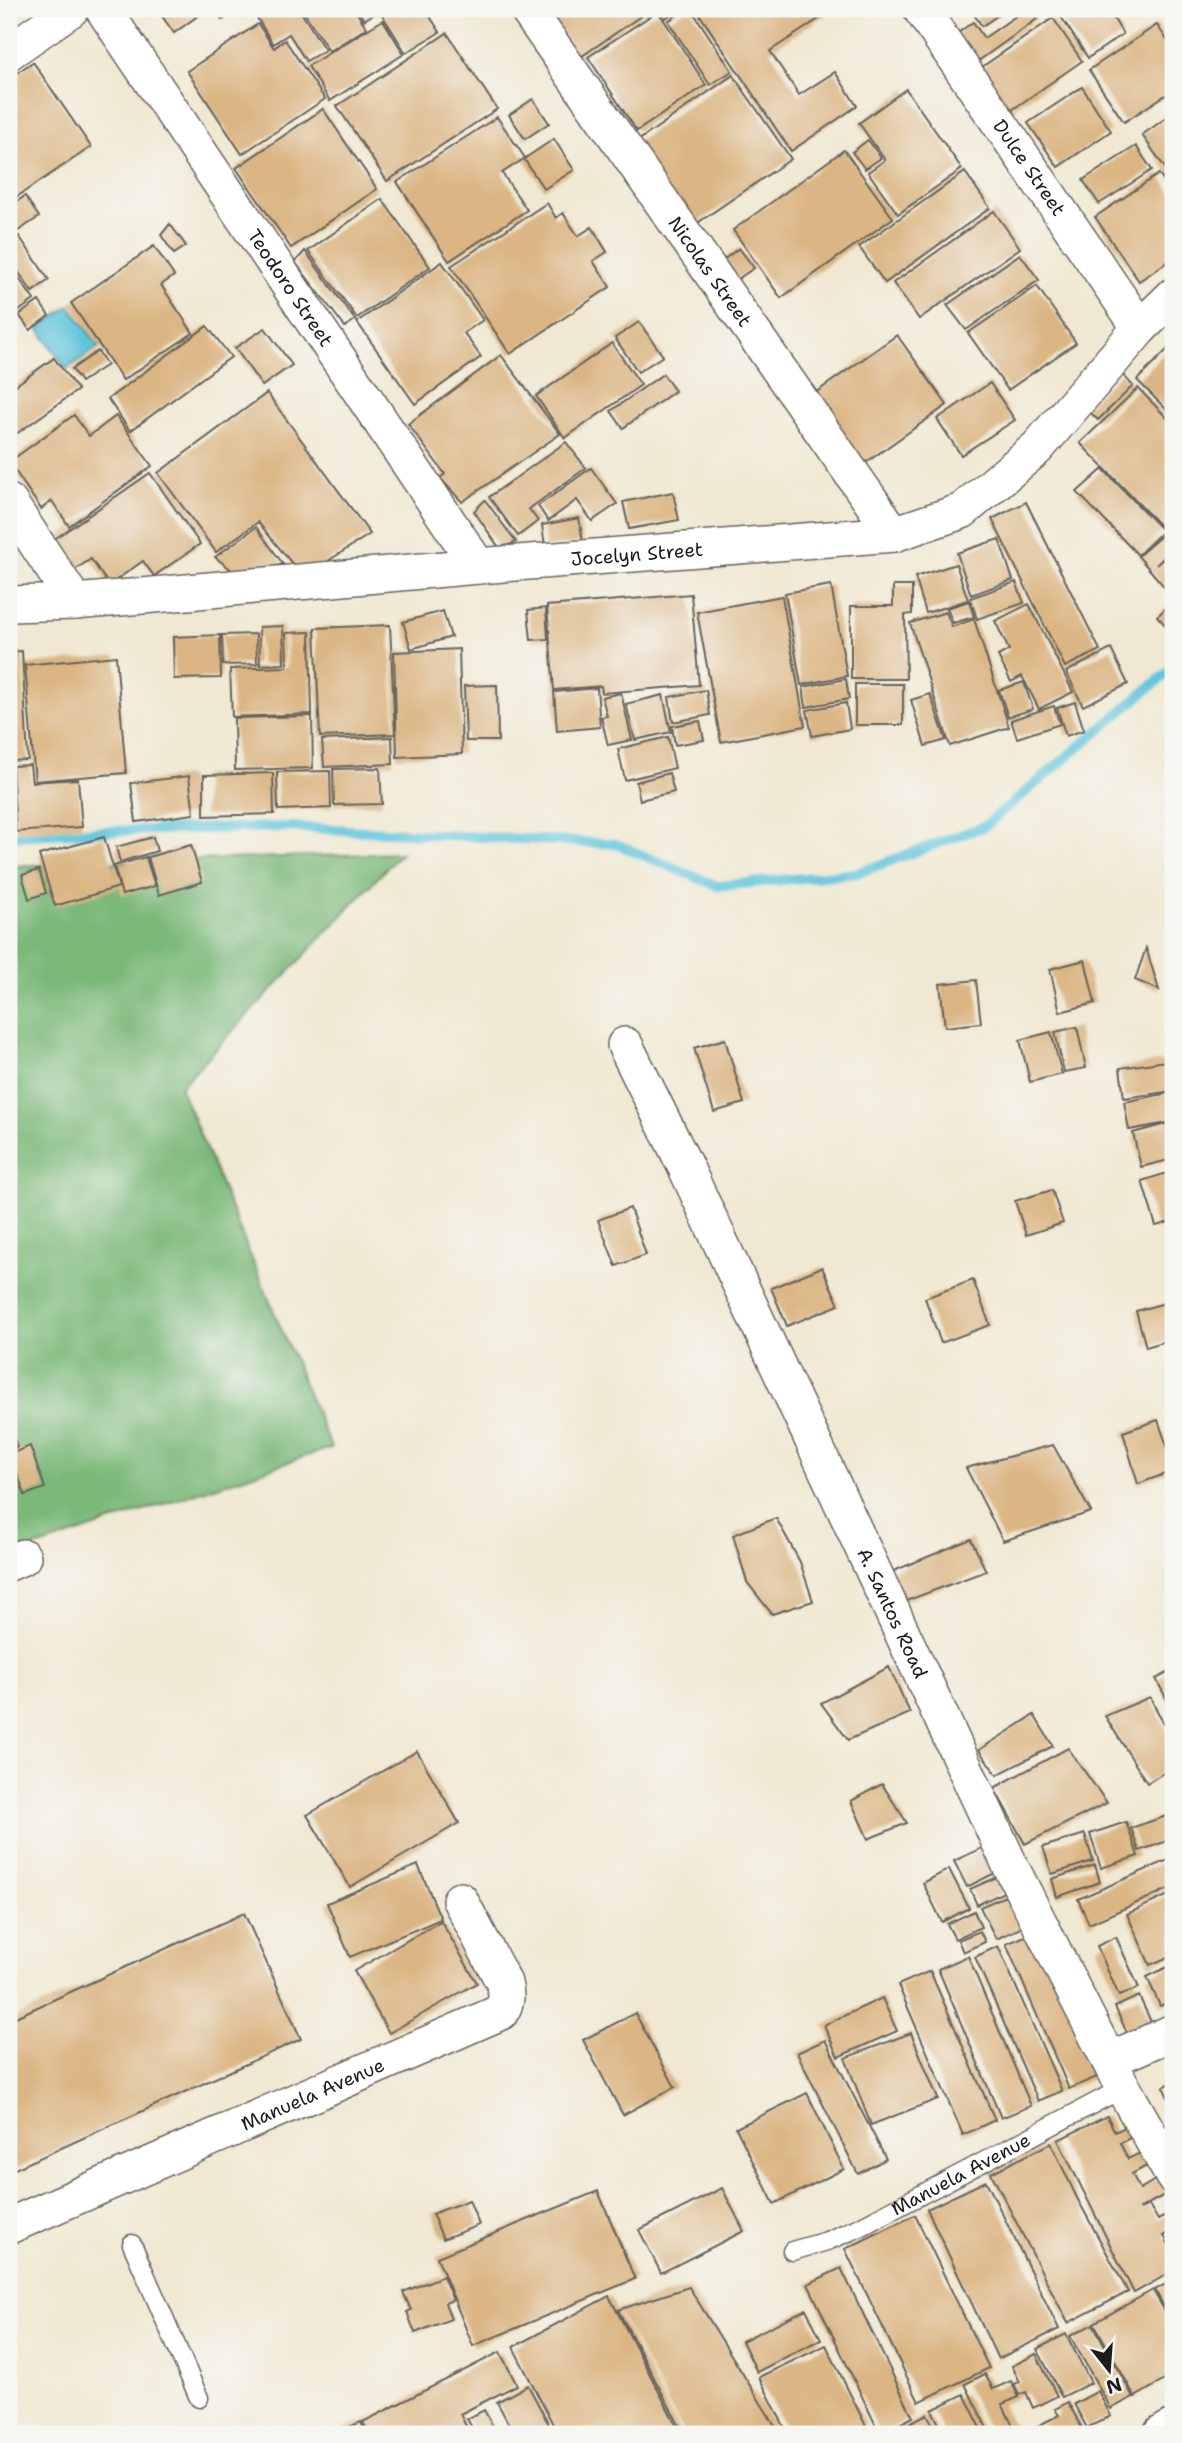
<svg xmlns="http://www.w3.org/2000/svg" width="1182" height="2443" font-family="'Shantell Sans',sans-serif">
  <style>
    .forest { fill: #7ab878; stroke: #4b6a4a; stroke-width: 2 }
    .water { fill: #5ec5db; stroke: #3d707c; stroke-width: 2 }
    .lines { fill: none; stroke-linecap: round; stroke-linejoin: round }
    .stream { stroke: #5ec5db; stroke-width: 10 }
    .building { fill: #dbb684 }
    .lane-casing { stroke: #66635c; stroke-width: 21 }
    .street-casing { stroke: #66635c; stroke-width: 38 }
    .lane { stroke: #fff; stroke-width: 18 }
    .street { stroke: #fff; stroke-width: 35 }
    .labels { text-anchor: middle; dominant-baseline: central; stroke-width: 7; stroke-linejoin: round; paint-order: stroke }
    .street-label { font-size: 19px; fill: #1c1c1c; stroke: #f6f6f2 }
  </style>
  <rect width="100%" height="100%" fill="#f6f6f2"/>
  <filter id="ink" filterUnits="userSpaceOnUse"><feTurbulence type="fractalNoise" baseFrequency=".0143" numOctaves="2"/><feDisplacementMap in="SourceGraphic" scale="14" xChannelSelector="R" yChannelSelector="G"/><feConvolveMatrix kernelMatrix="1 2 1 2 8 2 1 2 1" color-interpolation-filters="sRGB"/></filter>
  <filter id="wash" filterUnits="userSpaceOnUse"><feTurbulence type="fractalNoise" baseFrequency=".00686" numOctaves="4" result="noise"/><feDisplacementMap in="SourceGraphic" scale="28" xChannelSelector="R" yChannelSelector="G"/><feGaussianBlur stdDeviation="1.57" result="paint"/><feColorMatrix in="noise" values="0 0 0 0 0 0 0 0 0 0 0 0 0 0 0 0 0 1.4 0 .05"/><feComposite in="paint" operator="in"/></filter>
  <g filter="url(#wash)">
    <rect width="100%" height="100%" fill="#f0e8d2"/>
    <path class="forest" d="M401,853L180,1087L331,1448L9,1556V866Z"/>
    <path class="water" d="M70,306L99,347L66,369L38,328Z"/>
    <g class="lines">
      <path class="stream" d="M9,836L108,831L290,827L616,844L717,886L857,873L985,826L1173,668"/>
    </g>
    <g id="blocks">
      <g class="building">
        <path d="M157,9H202L203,12L174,33Z"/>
        <path d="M216,9H242L222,20Z"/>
        <path d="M268,9H299L325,50L306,61L289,34L273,44L256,16Z"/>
        <path d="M302,9H354L367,28L329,51Z"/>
        <path d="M357,9H382L364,20Z"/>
        <path d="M387,9H425L440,32L406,53L381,13Z"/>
        <path d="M571,9H651L579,58L553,21Z"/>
        <path d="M660,9H680L665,18Z"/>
        <path d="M686,9H691L732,71L710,85L668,21Z"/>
        <path d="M696,9H834L770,51L799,95L835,72L857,106L791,151Z"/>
        <path d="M970,9H1007L982,26Z"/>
        <path d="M1026,9H1031L1037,19L967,69L947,41L973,22L984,38Z"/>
        <path d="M1056,9H1108L1123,34L1088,58Z"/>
        <path d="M658,11L706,85L637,131L588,57Z"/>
        <path d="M1053,18L1082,61L1006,114L976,71Z"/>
        <path d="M383,20L404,54L330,101L308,66Z"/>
        <path d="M258,24L274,48L285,40L325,99L242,154L187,71Z"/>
        <path d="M1157,25L1173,49V90L1124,122L1089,70Z"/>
        <path d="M447,33L497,109L387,181L337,106Z"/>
        <path d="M33,62L91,147L9,202V78Z"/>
        <path d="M733,75L791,159L690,228L632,145Z"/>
        <path d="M1082,87L1111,131L1058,167L1028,123Z"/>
        <path d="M906,89L962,169L898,214L868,172L885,160L859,123Z"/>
        <path d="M533,99L549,123L525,139L509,115Z"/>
        <path d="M323,109L377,189L291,248L236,168Z"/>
        <path d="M1173,113V179L1142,135Z"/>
        <path d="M497,117L525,158L502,173L527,210L449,261L397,182Z"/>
        <path d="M554,139L574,170L544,189L524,159Z"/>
        <path d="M868,140L881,158L865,169L852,152Z"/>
        <path d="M1136,146L1152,170L1099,204L1083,180Z"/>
        <path d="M844,150L893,218L781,298L733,230Z"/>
        <path d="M965,172L990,208L885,283L859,247Z"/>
        <path d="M1159,174L1173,194V258L1139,281L1095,217Z"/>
        <path d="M25,196L39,217L9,237V207Z"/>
        <path d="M382,199L430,267L357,318L308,251Z"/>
        <path d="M547,203L556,218L563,213L578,236L592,227L607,252L593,261L610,287L510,354L451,266Z"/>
        <path d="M994,211L1020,248L919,319L893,283Z"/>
        <path d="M170,224L186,246L174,254L161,235Z"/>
        <path d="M19,236L49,280L32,292L9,258V243Z"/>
        <path d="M154,246L174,276L161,285L193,333L123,380L71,303Z"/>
        <path d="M739,248L754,268L732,283L718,264Z"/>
        <path d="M305,251L355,320L345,327L295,262Z"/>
        <path d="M1020,254L1039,280L966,330L947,305Z"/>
        <path d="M442,262L483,320L464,333L481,357L415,404L357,322Z"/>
        <path d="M9,264L34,300L9,318Z"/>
        <path d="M1037,286L1076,343L1008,390L968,333Z"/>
        <path d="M39,301L49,316L30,330L19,315Z"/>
        <path d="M639,322L663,356L638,372L615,338Z"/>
        <path d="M207,326L231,357L130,431L108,399Z"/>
        <path d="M265,328L292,365L262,386L235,348Z"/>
        <path d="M897,335L947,405L861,466L811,396Z"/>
        <path d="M612,343L641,385L565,438L536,396Z"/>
        <path d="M1168,349L1173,354V416L1137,380Z"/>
        <path d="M98,351L107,365L81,382L72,369Z"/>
        <path d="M501,355L560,434L462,502L440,478L445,474L408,424Z"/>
        <path d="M54,358L78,390L9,439V390Z"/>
        <path d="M1121,373L1133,386L1098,420L1085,407Z"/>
        <path d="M663,374L675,391L623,428L611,411Z"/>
        <path d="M990,383L1015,420L961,455L937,419Z"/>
        <path d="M1138,388L1173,424V539L1080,443Z"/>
        <path d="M267,393L370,534L303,577L258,522L216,552L158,473Z"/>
        <path d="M74,415L89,436L116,416L152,466L69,526L52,501L41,509L9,462Z"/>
        <path d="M566,442L586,468L529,509L538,521L518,536L489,497Z"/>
        <path d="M591,468L617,504L592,521L577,500L548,521L538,506Z"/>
        <path d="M1103,469L1163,531L1138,555L1077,492Z"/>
        <path d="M150,473L200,544L154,576L143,561L109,585L91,559L64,577L43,547Z"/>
        <path d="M673,492L679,520L629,529L623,502Z"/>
        <path d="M485,500L516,542L500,549L474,511Z"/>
        <path d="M1026,502L1100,650L1065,667L992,519Z"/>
        <path d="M579,518L583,542L545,547L542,525Z"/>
        <path d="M256,527L283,564L242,578L215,557Z"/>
        <path d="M1161,536L1173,549L1156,565L1173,550V584L1167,590L1138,556Z"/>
        <path d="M999,539L1013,580L971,595L957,553Z"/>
        <path d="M956,564L968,600L926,613L915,577Z"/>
        <path d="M1016,582L1024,603L977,619L970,598Z"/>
        <path d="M831,585L847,676L801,685L785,593Z"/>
        <path d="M893,586H912V614L905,615L906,679H851V606H893Z"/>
        <path d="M691,594L699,685L602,693L601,686L554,690L547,606Z"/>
        <path d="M782,596L805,726L721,742L697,612Z"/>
        <path d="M969,601L974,617L953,623L947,608Z"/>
        <path d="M1029,604L1073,692L1039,709L1022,676L1011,682L998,656L1009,650L995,621Z"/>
        <path d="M1171,604L1173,607V625L1169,629L1157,616Z"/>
        <path d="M546,608L548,639L531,640L528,610Z"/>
        <path d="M443,611L451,637L411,649L403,622Z"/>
        <path d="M946,612L952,627L974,619L1009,727L950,746L910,623Z"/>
        <path d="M390,625L395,734L320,737L315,628Z"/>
        <path d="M283,626L284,664L260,665L259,627Z"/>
        <path d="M310,632L312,714L232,717L230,669L287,667L286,633Z"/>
        <path d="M256,634L257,664L223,665L222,635Z"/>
        <path d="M220,635L221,678L174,679L173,637Z"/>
        <path d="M459,649L462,754L397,757L394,652Z"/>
        <path d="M1111,649L1128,684L1083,706L1066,672Z"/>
        <path d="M22,651L28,760L9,761V652Z"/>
        <path d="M116,656L126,773L35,781L25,665Z"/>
        <path d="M846,679L849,699L806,707L803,687Z"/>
        <path d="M1024,682L1033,709L1008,717L999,690Z"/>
        <rect x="855" y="684" width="48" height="41"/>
        <path d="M497,685L498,741H466L464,686Z"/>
        <path d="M597,688L600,727L557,731L554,692Z"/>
        <path d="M706,690L710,715L673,722L669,697Z"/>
        <path d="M621,693L632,740L608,745L601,717L607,716L602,697Z"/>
        <path d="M930,694L946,740L925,746L911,700Z"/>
        <path d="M663,695L671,732L635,740L626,704Z"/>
        <path d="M1075,702L1084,730L1066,736L1057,708Z"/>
        <path d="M846,703L850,729L812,736L807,710Z"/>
        <path d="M1054,706L1060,724L1017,738L1011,720Z"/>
        <path d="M312,716L313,768L235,770L234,718Z"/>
        <path d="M700,721L704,740L675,745L672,726Z"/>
        <path d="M392,737L393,764L324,767L322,740Z"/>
        <path d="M668,737L675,768L625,780L618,749Z"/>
        <path d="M30,765L32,782L78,779L82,827L16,832L12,766Z"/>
        <path d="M380,768L382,804L334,805L333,769Z"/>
        <path d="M330,771L331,808L278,810L277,772Z"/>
        <path d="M273,773L274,814L204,816V775Z"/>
        <path d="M669,773L674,792L640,800L636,782Z"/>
        <path d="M189,776L194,814L136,822L131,783Z"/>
        <path d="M104,837L119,887L55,906L39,855Z"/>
        <path d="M153,837L157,851L120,862L116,847Z"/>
        <path d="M191,845L202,882L159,895L148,857Z"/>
        <path d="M146,857L155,886L122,895L114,866Z"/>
        <path d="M39,870L46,893L29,899L22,875Z"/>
        <path d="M1146,948L1159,990L1135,980Z"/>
        <path d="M1085,960L1095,1003L1060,1012L1050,969Z"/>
        <path d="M976,980L981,1023L945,1027L940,984Z"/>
        <path d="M1077,1027L1086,1068L1064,1072L1055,1032Z"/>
        <path d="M1051,1032L1062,1074L1030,1082L1020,1040Z"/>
        <path d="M725,1039L744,1103L714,1112L694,1048Z"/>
        <path d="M1173,1060V1091L1124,1098L1120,1068Z"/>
        <path d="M1173,1092V1122L1129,1130L1124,1102Z"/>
        <path d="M1173,1122V1159L1141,1167L1133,1133Z"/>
        <path d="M1173,1171V1221L1156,1226L1142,1181Z"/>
        <path d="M1052,1190L1063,1223L1026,1235L1015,1201Z"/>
        <path d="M630,1208L646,1255L616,1266L598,1220Z"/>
        <path d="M822,1267L839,1305L787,1326L771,1288Z"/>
        <path d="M973,1280L990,1325L941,1343L925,1298Z"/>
        <path d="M1165,1303L1173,1339L1146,1347L1136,1311Z"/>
        <path d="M1158,1420L1173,1463V1471L1138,1484L1123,1432Z"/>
        <path d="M12,1433L17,1447L9,1450V1434Z"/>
        <path d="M1053,1445L1091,1512L1003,1541L966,1468Z"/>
        <path d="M30,1446L45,1488L25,1495L10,1454Z"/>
        <path d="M776,1518L800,1562L813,1601L772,1614L747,1582L733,1535Z"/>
        <path d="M971,1539L986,1571L898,1604L886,1574Z"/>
        <path d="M889,1667L910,1713L848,1740L821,1703Z"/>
        <path d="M1173,1670V1711L1156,1679Z"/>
        <path d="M1150,1697L1173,1742V1767L1147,1783L1105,1716Z"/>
        <path d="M1034,1715L1053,1746L997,1775L979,1750Z"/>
        <path d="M1068,1748L1107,1803L1025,1844L994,1788Z"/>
        <path d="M417,1751L459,1823L350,1887L307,1815Z"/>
        <path d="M882,1784L907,1823L868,1839L851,1801Z"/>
        <path d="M1172,1814L1173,1839L1139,1851L1131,1828Z"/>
        <path d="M1126,1822L1138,1856L1101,1868L1090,1834Z"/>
        <path d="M1085,1834L1093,1861L1052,1874L1043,1847Z"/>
        <path d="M986,1846L999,1871L967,1887L954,1861Z"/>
        <path d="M1173,1858V1887L1089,1924L1078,1899Z"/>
        <path d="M418,1865L441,1919L350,1957L327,1903Z"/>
        <path d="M1095,1865L1100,1882L1057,1897L1052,1879Z"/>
        <path d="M949,1869L969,1908L942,1922L923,1883Z"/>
        <path d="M997,1877L1004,1892L977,1905L970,1889Z"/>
        <path d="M1019,1890L1034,1922L996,1939L980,1907Z"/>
        <path d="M1173,1893V1955L1150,1965L1127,1914Z"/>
        <path d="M974,1911L981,1927L955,1939L947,1924Z"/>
        <path d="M244,1913L301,2039L13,2170L9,2161V2020Z"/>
        <path d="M441,1921L477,1983L389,2033L354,1971Z"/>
        <path d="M980,1931L985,1942L963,1952L958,1940Z"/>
        <path d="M1035,1932L1097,2077L1069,2089L1006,1944Z"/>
        <path d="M1116,1937L1139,1988L1119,1996L1097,1946Z"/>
        <path d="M998,1946L1062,2091L1038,2101L975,1957Z"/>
        <path d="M968,1956L1031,2106L1001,2118L938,1969Z"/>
        <path d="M1173,1964V2000L1160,2006L1147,1977Z"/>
        <path d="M930,1971L995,2120L963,2135L898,1985Z"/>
        <path d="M1139,1996L1153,2026L1129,2037L1115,2007Z"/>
        <path d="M882,1998L897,2031L838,2057L824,2025Z"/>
        <path d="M635,2013L675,2087L623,2115L583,2040Z"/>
        <path d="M911,2033L938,2099L871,2125L845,2058Z"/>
        <path d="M825,2040L886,2159L858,2174L797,2053Z"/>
        <path d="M1173,2082V2107L1163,2087Z"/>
        <path d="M807,2093L844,2169L774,2204L736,2128Z"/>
        <path d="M1107,2116L1115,2132L1131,2124L1136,2135L1120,2143L1128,2159L1146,2150L1152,2163L1132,2174L1140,2189L1160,2177L1168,2193L1139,2209L1149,2205L1158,2220L1173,2212V2231L1164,2236L1173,2252V2271L1134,2293L1058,2140Z"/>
        <path d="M1051,2143L1077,2198L1128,2292L1068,2323L991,2173Z"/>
        <path d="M986,2181L1059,2329L998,2359L927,2209Z"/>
        <path d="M722,2188L744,2231L661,2273L639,2230Z"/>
        <path d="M598,2191L635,2279L473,2346L437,2257Z"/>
        <path d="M469,2200L479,2225L443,2239L432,2214Z"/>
        <path d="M915,2215L989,2368L919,2402L845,2249Z"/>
        <path d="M841,2268L913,2417L880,2434L808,2284Z"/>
        <path d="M443,2276L453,2300L445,2303L451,2319L415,2333L407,2312L411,2310L403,2292Z"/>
        <path d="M1173,2280V2324L1155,2290Z"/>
        <path d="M689,2287L780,2434H684L618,2310Z"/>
        <path d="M1153,2290L1173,2326V2375L1135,2397L1094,2323Z"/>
        <path d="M609,2296L681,2434H558L513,2347Z"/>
        <path d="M806,2309L821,2339L757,2372L742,2341Z"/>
        <path d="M1093,2324L1133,2397L1111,2409L1070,2336Z"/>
        <path d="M1066,2334L1091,2383L1062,2397L1037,2349Z"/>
        <path d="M826,2345L866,2426L850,2434H788L759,2377Z"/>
        <path d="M500,2352L517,2385L460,2414L470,2434H369L363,2422Z"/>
        <path d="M1036,2354L1057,2396L1033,2408L1026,2392L1019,2395L1014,2384L1020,2382L1012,2366Z"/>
        <path d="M985,2374L993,2389L1011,2381L1019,2397L1002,2404L1013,2426L996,2434H990L965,2384Z"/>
        <path d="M528,2385L554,2434H514L497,2402Z"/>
        <path d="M1098,2391L1111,2416L1087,2428L1074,2404Z"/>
        <path d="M964,2394L984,2434H944L932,2410Z"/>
        <path d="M1068,2402L1085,2434H1030L1028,2431L1059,2415L1055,2409Z"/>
        <path d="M484,2410L497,2434H476L467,2419Z"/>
        <path d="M927,2414L938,2434H888Z"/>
        <path d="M9,2416L18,2434H9Z"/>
        <path d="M361,2422L366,2434H332Z"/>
        <path d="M1022,2426L1027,2434H1012L1011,2432Z"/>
      </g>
    </g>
  </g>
  <g filter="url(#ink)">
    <use href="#blocks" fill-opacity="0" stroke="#66635c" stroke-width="2"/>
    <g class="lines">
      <defs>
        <g id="lane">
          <path d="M132,2244L199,2398"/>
          <path id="s1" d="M792,2251L827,2241L860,2227L1123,2088"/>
        </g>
        <g id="street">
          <path id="s2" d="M103,9L478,566"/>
          <path id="s3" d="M527,9L894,534"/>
          <path id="s4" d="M921,9L1140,328"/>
          <path d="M9,52L71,9"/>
          <path d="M9,502L75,602"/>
          <path id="s5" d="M9,604L75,602L478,566L894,534L962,511L1037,448L1140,328L1173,296"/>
          <path id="s6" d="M625,1045L686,1168L1010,1865L1123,2088L1173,2176"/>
          <path d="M9,1563L23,1557"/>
          <path d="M1109,2060L1173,2032"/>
          <path id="s7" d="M9,2226L501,2012C507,2002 507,1995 504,1983L460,1900"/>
          <path d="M1161,2434L1173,2427"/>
        </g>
      </defs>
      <use href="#lane" class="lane-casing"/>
      <use href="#street" class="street-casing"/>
      <use href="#lane" class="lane"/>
      <use href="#street" class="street"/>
    </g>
  </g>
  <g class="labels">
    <g class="street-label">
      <text stroke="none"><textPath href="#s4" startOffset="192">Dulce Street</textPath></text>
      <text stroke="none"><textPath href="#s3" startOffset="320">Nicolas Street</textPath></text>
      <text stroke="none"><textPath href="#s2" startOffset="336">Teodoro Street</textPath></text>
      <text stroke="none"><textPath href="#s5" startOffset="630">Jocelyn Street</textPath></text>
      <text stroke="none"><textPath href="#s6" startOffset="628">A. Santos Road</textPath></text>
      <text stroke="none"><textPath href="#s7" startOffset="331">Manuela Avenue</textPath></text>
      <text stroke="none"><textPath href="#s1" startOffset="186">Manuela Avenue</textPath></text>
    </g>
  </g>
  <rect width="1182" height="2443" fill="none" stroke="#f6f6f2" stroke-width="35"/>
  <g transform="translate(1109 2370) rotate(163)" stroke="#f6f6f2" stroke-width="5" paint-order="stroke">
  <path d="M0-5L12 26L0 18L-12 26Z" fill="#1c1c1c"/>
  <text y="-10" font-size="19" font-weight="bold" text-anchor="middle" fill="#1c1c1c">N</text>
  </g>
</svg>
